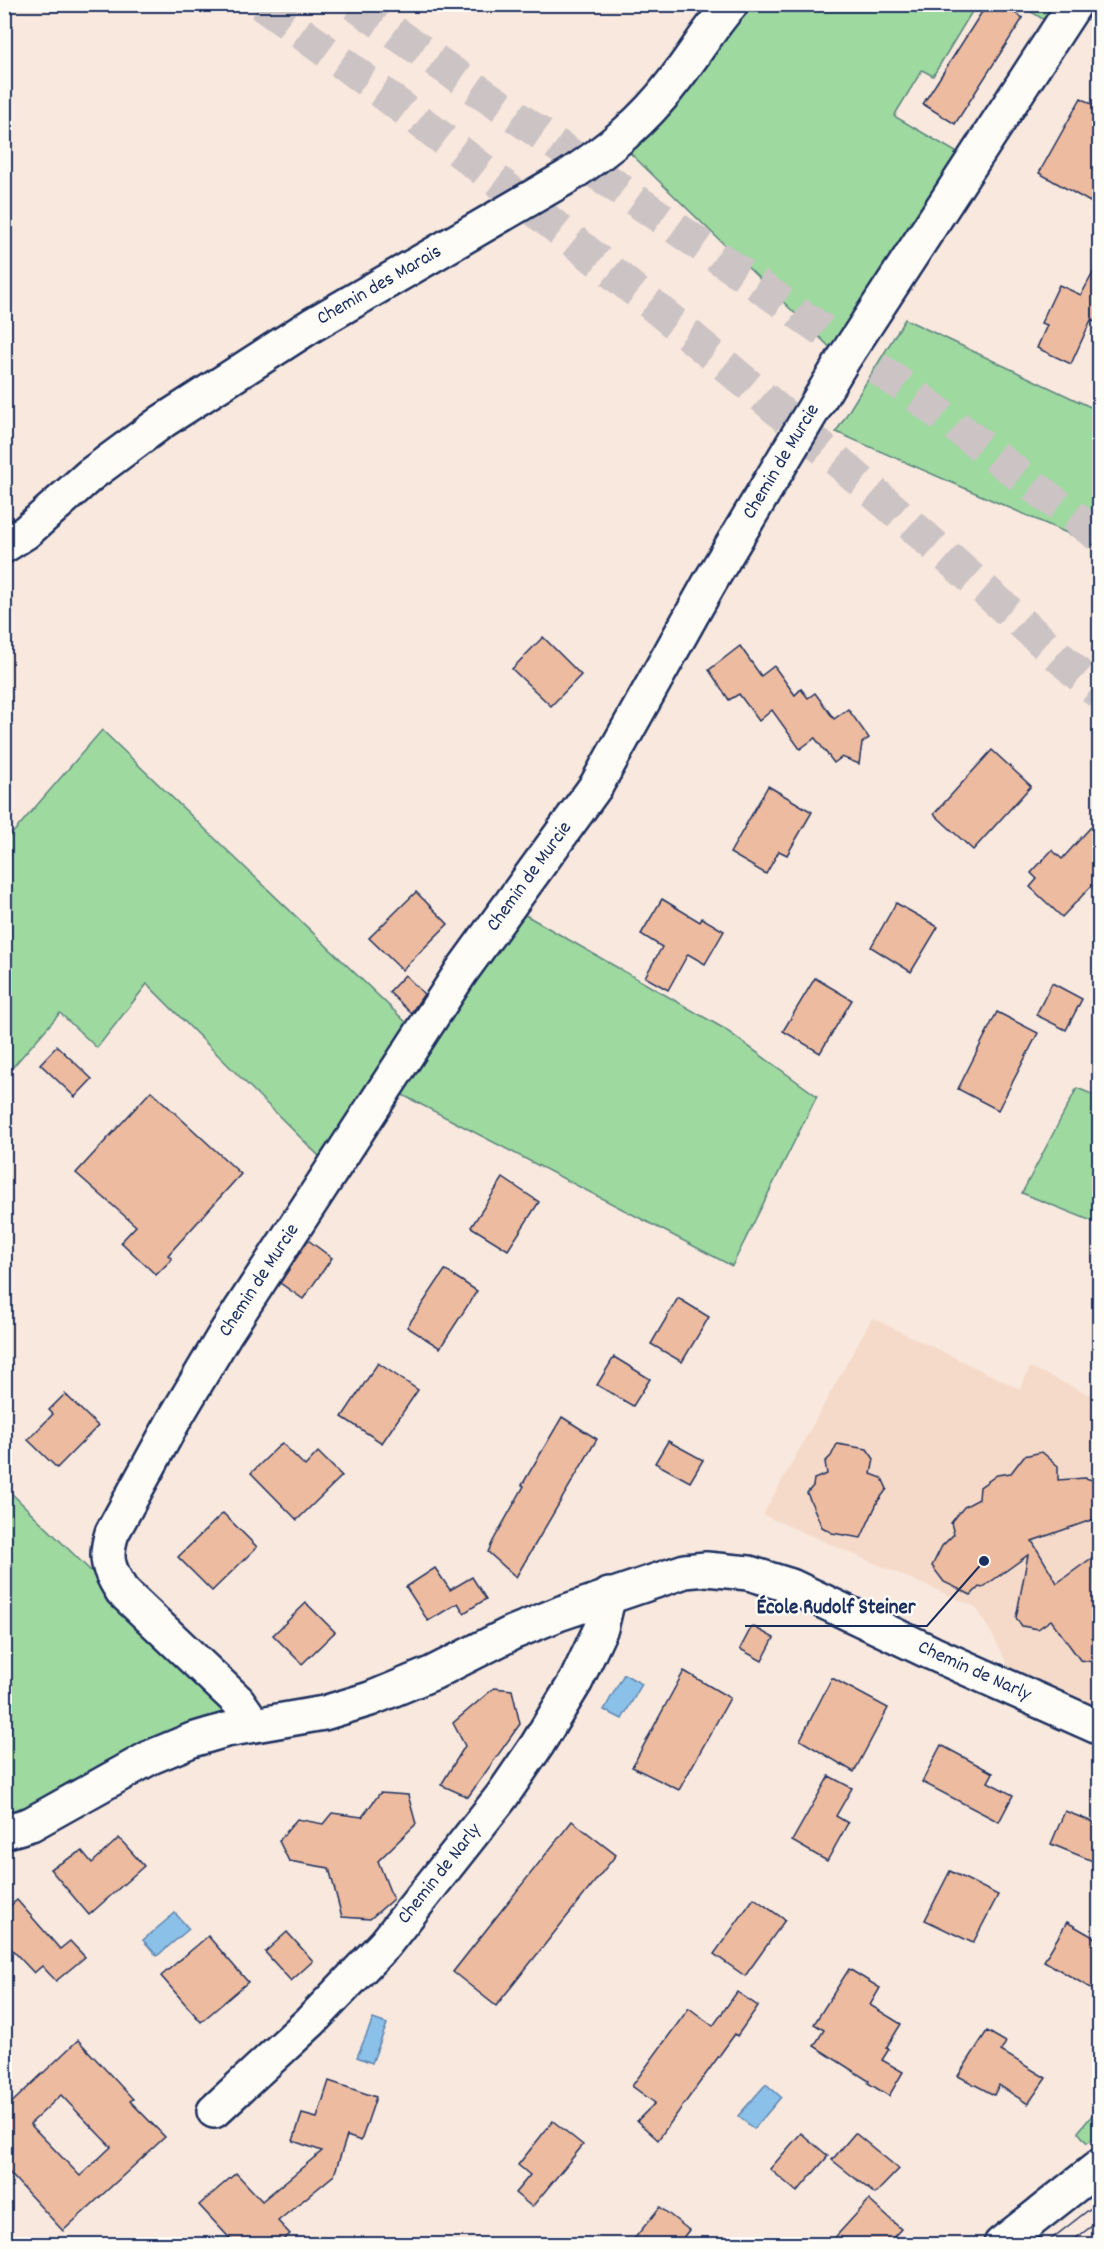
<svg xmlns="http://www.w3.org/2000/svg" width="1104" height="2249" font-family="Dekko,sans-serif">
  <style>
    .built { fill: #f5daca }
    .green { fill: #9ed9a0; stroke: #5c847f; stroke-width: 1.5 }
    .water { fill: #8bc0e8; stroke: #5e86b1; stroke-width: 1.5 }
    .building { fill: #edbb9f; stroke: #1b2f5e; stroke-width: 1.5; fill-rule: evenodd }
    .lines { fill: none; stroke-linecap: round; stroke-linejoin: round }
    .motorway-tunnel { stroke: #ccc3c4; stroke-width: 33; stroke-dasharray: 33 16; stroke-linecap: butt }
    .minor-casing { stroke: #1b2f5e; stroke-width: 38 }
    .secondary-casing { stroke: #1b2f5e; stroke-width: 38 }
    .minor { stroke: #fdfcf7; stroke-width: 33 }
    .secondary { stroke: #fdfcf7; stroke-width: 33 }
    .tram { stroke: #1b2f5e; stroke-width: 1.5 }
    .labels { text-anchor: middle; dominant-baseline: central; stroke-width: 5; stroke-linejoin: round; paint-order: stroke }
    .street-label { font-size: 20px; fill: #1b2f5e; stroke: #fdfcf7 }
    .leader { fill: none; stroke: #1b2f5e; stroke-width: 2 }
    .callout-dot { fill: #1b2f5e; stroke: #fdfcf7; stroke-width: 2 }
    .callout-label { font-size: 21px; text-anchor: middle; font-weight: bold; fill: #1b2f5e; stroke: #fdfcf7; stroke-width: 5; stroke-linejoin: round; paint-order: stroke }
  </style>
  <rect width="100%" height="100%" fill="#f8e8dd"/>
  <filter id="ink" filterUnits="userSpaceOnUse"><feTurbulence type="fractalNoise" baseFrequency=".0167" numOctaves="2"/><feDisplacementMap in="SourceGraphic" scale="12" xChannelSelector="R" yChannelSelector="G"/><feConvolveMatrix kernelMatrix="1 2 1 2 8 2 1 2 1" color-interpolation-filters="sRGB"/></filter>
  <g filter="url(#ink)">
    <path class="built" d="M872,1318L1020,1389L1030,1367L1099,1399V1715L1014,1677L993,1636L976,1607L763,1515Z"/>
    <g class="green">
      <path d="M750,5H976L933,76L922,70L894,116L973,162L843,360L628,151L732,23Z"/>
      <path d="M1020,5H1068L1059,29Z"/>
      <path d="M905,319L1099,411V547L836,432Z"/>
      <path d="M102,730L410,1026L321,1158L147,984L97,1048L60,1013L5,1076V842Z"/>
      <path d="M522,913L723,1028L817,1096L732,1266L393,1090Z"/>
      <path d="M1077,1088L1099,1097V1224L1022,1193Z"/>
      <path d="M4,1486L99,1579L229,1713L27,1811L4,1817Z"/>
      <path d="M1099,2107V2135L1087,2143L1078,2132Z"/>
    </g>
    <g class="water">
      <path d="M624,1674L642,1684L622,1719L604,1710Z"/>
      <path d="M175,1913L189,1929L157,1956L143,1940Z"/>
      <path d="M373,2019L387,2024L372,2063L357,2057Z"/>
      <path d="M766,2084L781,2097L754,2129L738,2116Z"/>
    </g>
    <g class="building">
      <path d="M987,4H1001L1023,18L955,124L923,104Z"/>
      <path d="M1081,98L1100,109V185L1090,202L1039,173Z"/>
      <path d="M1100,260V324L1091,320L1071,364L1037,348L1047,325L1041,323L1059,285L1081,295Z"/>
      <path d="M543,637L581,675L551,706L512,669Z"/>
      <path d="M740,646L761,676L774,666L795,695L801,689L808,698L815,693L834,719L848,709L869,738L862,743L859,764L842,757L834,763L815,738L800,749L772,710L759,721L739,694L729,700L709,670Z"/>
      <path d="M992,750L1031,786L973,850L934,814Z"/>
      <path d="M768,786L812,812L787,855L779,851L766,874L730,853Z"/>
      <path d="M1100,817V877L1062,917L1030,887L1037,879L1031,873L1052,850L1062,859Z"/>
      <path d="M416,892L448,924L402,970L369,938Z"/>
      <path d="M662,899L700,922L702,918L724,931L705,964L688,954L668,990L645,977L662,947L641,934Z"/>
      <path d="M896,903L938,927L911,972L871,947Z"/>
      <path d="M405,975L424,994L411,1013L389,992Z"/>
      <path d="M815,978L852,1000L820,1053L783,1031Z"/>
      <path d="M1052,983L1082,999L1066,1030L1036,1015Z"/>
      <path d="M997,1012L1038,1033L998,1110L958,1089Z"/>
      <path d="M57,1046L92,1079L75,1097L40,1064Z"/>
      <path d="M151,1091L241,1174L168,1255L172,1259L156,1275L121,1242L136,1226L76,1173Z"/>
      <path d="M503,1178L539,1202L508,1250L471,1227Z"/>
      <path d="M308,1240L332,1258L303,1299L280,1283Z"/>
      <path d="M445,1270L477,1291L440,1348L407,1327Z"/>
      <path d="M678,1298L709,1317L682,1362L651,1344Z"/>
      <path d="M614,1357L650,1379L633,1406L597,1385Z"/>
      <path d="M378,1363L418,1390L382,1443L342,1417Z"/>
      <path d="M65,1394L98,1426L57,1468L28,1440L53,1414L49,1410Z"/>
      <path d="M562,1417L597,1439L516,1577L488,1552L493,1541L524,1486L522,1485Z"/>
      <path d="M668,1441L703,1460L690,1482L655,1463Z"/>
      <path d="M282,1443L305,1466L318,1452L342,1476L297,1520L251,1473Z"/>
      <path d="M837,1444L867,1449L874,1459L871,1474L882,1478L887,1489L878,1501L861,1538L832,1533L822,1527L807,1493L813,1486L814,1479L827,1474L825,1462L831,1456Z"/>
      <path d="M1042,1452L1058,1466V1480L1085,1478L1100,1482V1517L1032,1541L1057,1583L1100,1552V1663L1080,1660L1051,1620L1038,1629L1022,1626L1016,1618L1028,1555L982,1588L979,1587L971,1595L944,1582L932,1566L942,1546L954,1534L951,1523L964,1507L979,1499L980,1487L997,1475L1011,1473L1024,1456Z"/>
      <path d="M223,1513L257,1547L212,1591L178,1557Z"/>
      <path d="M435,1568L450,1590L472,1577L486,1599L464,1613L458,1603L428,1621L406,1587Z"/>
      <path d="M306,1603L335,1632L302,1664L273,1635Z"/>
      <path d="M752,1626L774,1638L762,1661L740,1649Z"/>
      <path d="M684,1671L730,1698L679,1790L632,1767Z"/>
      <path d="M832,1678L888,1708L854,1772L800,1740Z"/>
      <path d="M494,1688L512,1690L520,1724L468,1797L441,1785L465,1746L453,1723Z"/>
      <path d="M941,1745L993,1773L988,1782L1013,1795L999,1822L922,1782Z"/>
      <path d="M829,1776L852,1788L836,1816L848,1823L827,1861L792,1841Z"/>
      <path d="M380,1793L408,1795L416,1824L378,1861L393,1899L370,1919L342,1917L329,1868L289,1861L279,1841L297,1819L323,1824L332,1813L362,1817Z"/>
      <path d="M1065,1811L1100,1825V1864L1051,1844Z"/>
      <path d="M572,1821L616,1855L496,2006L453,1972Z"/>
      <path d="M119,1838L144,1866L89,1915L50,1869L82,1851L92,1863Z"/>
      <path d="M950,1871L998,1895L973,1943L925,1920Z"/>
      <path d="M754,1898L785,1920L745,1976L714,1954Z"/>
      <path d="M17,1900L60,1949L70,1941L85,1957L56,1981L42,1966L34,1973L4,1941V1911Z"/>
      <path d="M1067,1922L1100,1941V1976L1092,1989L1044,1961Z"/>
      <path d="M287,1932L313,1961L291,1981L265,1952Z"/>
      <path d="M208,1936L248,1982L201,2022L161,1976Z"/>
      <path d="M849,1969L880,1988L870,2005L901,2024L886,2048L889,2049L882,2060L903,2072L889,2096L868,2083L869,2081L814,2046L824,2030L814,2024Z"/>
      <path d="M737,1992L758,2006L737,2036L735,2034L658,2140L637,2121L655,2103L632,2086L689,2008L713,2026Z"/>
      <path d="M987,2031L1006,2042L1001,2051L1046,2078L1028,2104L999,2085L994,2095L958,2076Z"/>
      <path d="M78,2040L133,2099L130,2101L165,2137L63,2231L4,2167V2110ZM61,2095L111,2147L80,2176L30,2124Z"/>
      <path d="M329,2081L376,2097L361,2141L347,2136L334,2175L278,2221L290,2234L278,2244H235L199,2205L236,2173L262,2201L322,2151L293,2141L302,2114L317,2118Z"/>
      <path d="M553,2121L583,2145L532,2207L515,2193L530,2175L518,2165Z"/>
      <path d="M801,2133L828,2156L797,2192L770,2169Z"/>
      <path d="M855,2133L899,2169L875,2194L832,2160Z"/>
      <path d="M869,2200L901,2229L887,2244H829Z"/>
      <path d="M660,2207L689,2230L678,2244H630Z"/>
    </g>
    <g class="lines">
      <g class="motorway-tunnel">
        <path d="M261,4C556,215 832,450 1100,694"/>
        <path d="M354,4L910,391L1100,537"/>
      </g>
      <defs>
        <g id="minor">
          <path id="s1" d="M4,546L26,532L90,475L163,421L312,325L567,177C608,150 644,121 673,82C693,57 709,29 731,4"/>
          <path id="s2" d="M254,1724L238,1701L122,1591C108,1569 104,1558 112,1533L174,1420L225,1334L461,972L596,786L710,582L843,360L1075,4"/>
          <path id="s3" d="M4,1832L31,1824L151,1757L192,1740L226,1730L324,1713L370,1699L433,1673L512,1633L561,1613L685,1571L706,1569L749,1573L791,1586L932,1653L1100,1728"/>
          <path id="s4" d="M214,2111L310,2022L385,1944L502,1796L537,1745L576,1681L601,1628L609,1595"/>
        </g>
        <path id="secondary" d="M1001,2244L1100,2166"/>
      </defs>
      <use href="#minor" class="minor-casing"/>
      <use href="#secondary" class="secondary-casing"/>
      <use href="#minor" class="minor"/>
      <use href="#secondary" class="secondary"/>
      <g class="tram">
        <path d="M1045,2244L1100,2201"/>
        <path d="M1068,2244L1100,2220"/>
      </g>
    </g>
  </g>
  <g class="labels">
    <g class="street-label">
      <text stroke="none"><textPath href="#s1" startOffset="458">Chemin des Marais</textPath></text>
      <text stroke="none"><textPath href="#s2" startOffset="1514">Chemin de Murcie</textPath></text>
      <text stroke="none"><textPath href="#s2" startOffset="1028">Chemin de Murcie</textPath></text>
      <text stroke="none"><textPath href="#s2" startOffset="542">Chemin de Murcie</textPath></text>
      <text stroke="none"><textPath href="#s3" startOffset="1044">Chemin de Narly</textPath></text>
      <text stroke="none"><textPath href="#s4" startOffset="328">Chemin de Narly</textPath></text>
    </g>
  </g>
  <path class="leader" d="M984 1561L927 1626H745"/>
  <circle class="callout-dot" cx="984" cy="1561" r="6"/>
  <g class="callout-label">
    <text x="836" y="1613">École Rudolf Steiner</text>
  </g>
  <rect width="1104" height="2249" fill="none" stroke="#fdfcf7" stroke-width="24"/>
  <rect x="12" y="12" width="1080" height="2225" fill="none" stroke="#1b2f5e" stroke-width="2" filter="url(#ink)"/>
</svg>
